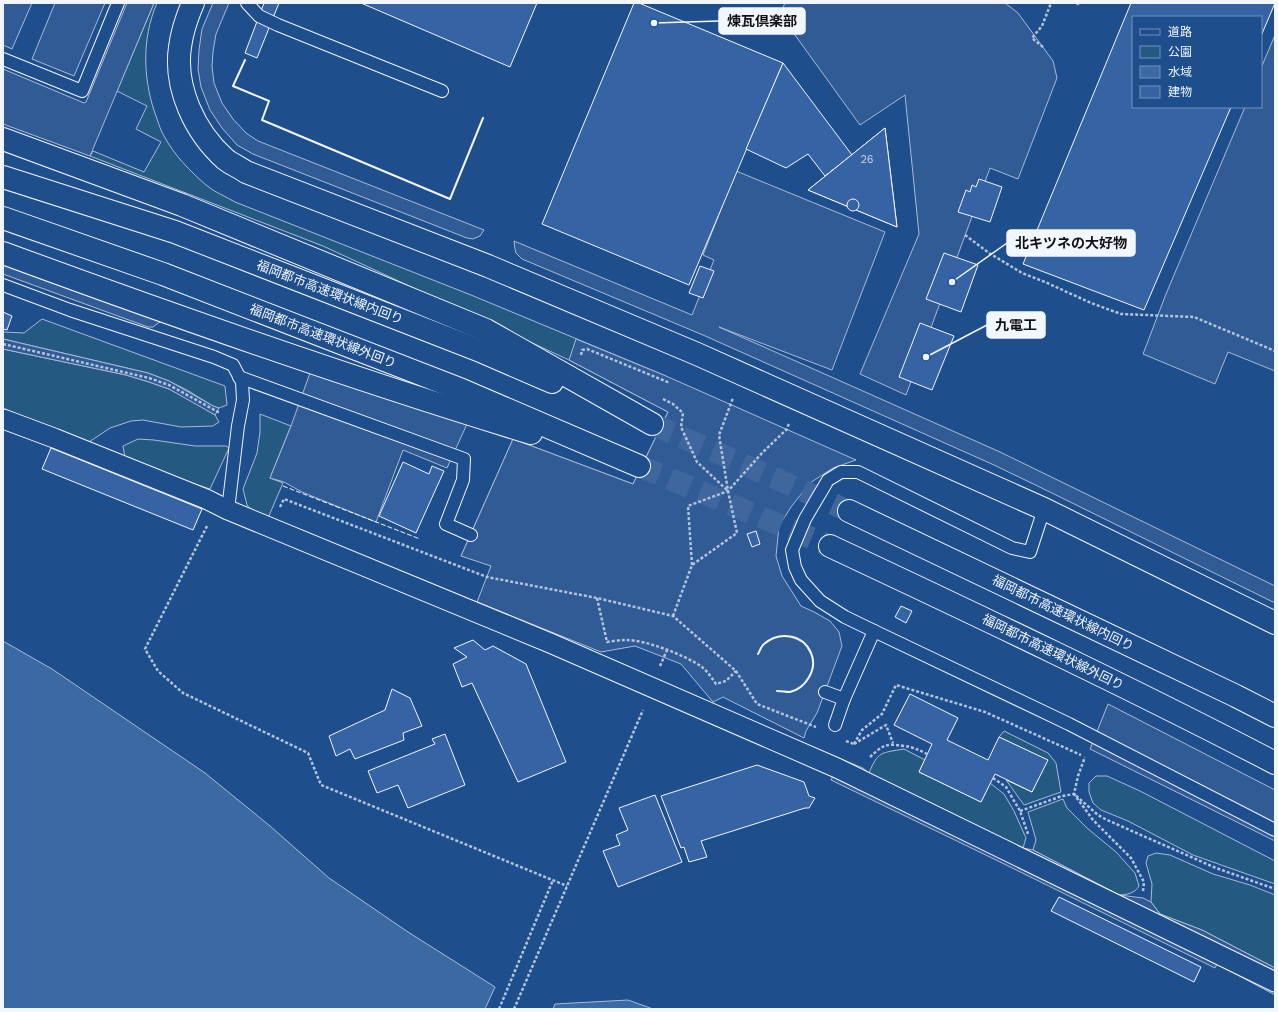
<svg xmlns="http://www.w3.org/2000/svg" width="1278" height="1012" font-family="'Work Sans','Noto Sans JP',sans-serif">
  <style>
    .green { fill: #245a82; stroke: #a8bbd7 }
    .parking { fill: #305b95; stroke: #a8bbd7 }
    .water { fill: #3b69a3; stroke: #a8bbd7 }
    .building { fill: #3563a3; stroke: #f2f6ff }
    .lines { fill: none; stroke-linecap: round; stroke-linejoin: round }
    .motorway-tunnel { stroke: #3f679d; stroke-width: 22; stroke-dasharray: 22 11; stroke-linecap: butt }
    .service-casing { stroke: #f2f6ff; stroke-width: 14 }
    .pedestrian-casing { stroke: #f2f6ff; stroke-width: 21 }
    .tertiary-casing { stroke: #f2f6ff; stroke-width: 24 }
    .motorway-casing { stroke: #f2f6ff; stroke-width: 24 }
    .path { stroke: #b3c4dc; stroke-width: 2.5; stroke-dasharray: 3 2; stroke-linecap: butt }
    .service { stroke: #1f4e8c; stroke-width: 12 }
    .pedestrian { stroke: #1f4e8c; stroke-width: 19 }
    .tertiary { stroke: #1f4e8c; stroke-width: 22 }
    .motorway { stroke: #1f4e8c; stroke-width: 22 }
    .fence { stroke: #f2f6ff; stroke-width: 1; stroke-dasharray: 5 2; stroke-linecap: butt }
    .wall { stroke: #f2f6ff; stroke-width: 2 }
    .labels { text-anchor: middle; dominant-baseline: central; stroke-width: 3; stroke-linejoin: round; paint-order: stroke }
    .number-label { font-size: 11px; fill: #c3d1e8 }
    .street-label { font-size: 13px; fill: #f2f6ff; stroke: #1f4e8c }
    .leader { fill: none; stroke: #f2f6ff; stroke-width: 1.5 }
    .callout-dot { fill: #f2f6ff; stroke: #1f4e8c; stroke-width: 1.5 }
    .callout { fill: #f2f6ff; stroke: #f2f6ff; stroke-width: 1.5 }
    .callout-label { font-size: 14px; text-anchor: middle; font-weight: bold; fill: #111 }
  </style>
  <rect width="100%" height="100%" fill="#1f4e8c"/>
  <g class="green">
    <path d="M154,3H157C141,40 143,82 157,119C159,125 161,131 164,136C174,155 190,171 206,185C214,192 225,196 235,202L471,295L666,376L679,413L692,469L461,556L513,439L633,484L668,412L569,360L323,246L90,156L93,151L144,172L161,142L136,129L147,106L117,91Z"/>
    <path d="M42,319L225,386L227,405L219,408L213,406L187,390L169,381L148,373L3,339V333L4,332L24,333Z"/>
    <path d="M3,349L126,375L149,382L169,389L199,405L215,415L219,422L213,426L181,427L143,420L131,421L110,428L89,442L35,422L3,408Z"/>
    <path d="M260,414L291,426L270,478L283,483L268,518L252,511L247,505L243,489L257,453L260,432Z"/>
    <path d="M138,439L154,440L195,446H226L229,448L210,489L179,479L125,458L123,446Z"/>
    <path d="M1004,731L1048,753L1056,763L1061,792L1024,805L1006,780L1032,792L1047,760L999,737Z"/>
    <path d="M904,749L925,760L919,772L981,802L990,783L1004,794L1014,811L1026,838L1023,848L869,773C878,751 881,753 904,749Z"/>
    <path d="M1096,776H1107L1140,791L1275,861V884L1193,855L1128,821L1101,810L1093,803L1089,792V783Z"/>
    <path d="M1063,799L1067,808L1087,828L1116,852L1135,873L1139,886C1135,893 1127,895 1119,895L1033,850L1036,840L1028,812Z"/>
    <path d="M1156,853L1170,855L1213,874L1250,885L1275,895V968L1202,930L1160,914L1151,902L1152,884L1146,863L1148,856Z"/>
  </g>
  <g class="parking">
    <path d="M3,3H32L12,49L3,45Z"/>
    <path d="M55,3H105L74,76L32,59Z"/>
    <path d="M127,3H154L90,156L3,124V69L84,103L86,102Z"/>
    <path d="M213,3H229L216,34L213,52L212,66L214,83L222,103L233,119L246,133L258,141L484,230L480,236L473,239L467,238L253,154L237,145L222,128L210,110L201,87L198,69L199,50L202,29Z"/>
    <path d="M785,3H1005L1018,13L1053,61L1057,78L1018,179L990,168L906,395L860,374L919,234L905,95L860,125L795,35L775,25Z"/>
    <path d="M1275,35V371L1228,352L1215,384L1143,354L1166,294L1245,107H1261V68Z"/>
    <path d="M736,171L885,232L832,370L719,327L1000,452L1275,586V603L1052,493L994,465L703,335L522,259L516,253L515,249L514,241L692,315L714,260L703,255Z"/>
    <path d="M3,263L161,321L153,327H148L3,274Z"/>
    <path d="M3,339L148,373L169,381L213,406L219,408L215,415L169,389L149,382L126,375L3,349Z"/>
    <path d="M576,339L666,376L856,460L833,468L810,483L791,507L779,526L776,556L782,576L801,606L814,612L830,621L839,632L842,646L817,713L806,731L804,738L723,697L713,702L681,664L635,646L601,652L477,602L491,566L461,556L513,439L633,484L668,412L569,360Z"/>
    <path d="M310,373L467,424L447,468L403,450L376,522L302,492L284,482L270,478L291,426Z"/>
    <path d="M1108,704L1275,790V841L1090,749Z"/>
    <path d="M841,759L863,768L869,773L1023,848L1033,850L1119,895L1143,898L1151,902L1160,914L1202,930L1275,968V995L1217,964L1215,968L996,860L831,780Z"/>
  </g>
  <g class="water">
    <path d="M3,641L52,669L205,773L270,826L329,878L408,932L495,987L485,1009H3Z"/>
    <path d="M628,1000L653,1009H553L555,1004Z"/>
  </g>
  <g class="building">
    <path d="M264,3H279L257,58L245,53Z"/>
    <path d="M361,3H537L510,67Z"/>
    <path d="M634,3H639L783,63L689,285L542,224Z"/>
    <path d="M1131,3H1275L1261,36V17H1133V107H1231L1144,310L1023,264Z"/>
    <path d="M783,63L852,155L825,176L808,154L786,168L746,149Z"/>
    <path d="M885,128L897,227L808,190Z"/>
    <path d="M885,128L897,227L808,190Z"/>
    <path d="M979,179L1002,187L990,222L958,212L966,190L970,192L972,185L976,187Z"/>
    <circle cx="853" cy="205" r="6"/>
    <path d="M944,253L978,265L961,312L926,299Z"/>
    <path d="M700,266L714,271L703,298L689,293Z"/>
    <path d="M3,312L12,316L7,330L3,329Z"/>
    <path d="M920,323L954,336L932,390L899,377Z"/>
    <path d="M51,448L202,509L193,530L42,469Z"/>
    <path d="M403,462L429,474L432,466L444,471L416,533L379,516Z"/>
    <path d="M756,531L760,544L752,547L747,534Z"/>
    <path d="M901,606L912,611L906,623L895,617Z"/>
    <path d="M473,640L485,650L493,646L526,664L566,762L518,782L472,683L462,687L453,664L467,657L454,648Z"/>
    <path d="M392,689L410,698L422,726L403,733L404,740L355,759L350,749L336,756L329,736L385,710Z"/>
    <path d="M910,694L958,718L947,740L988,760L999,737L1048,760L1032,792L995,774L981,802L919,772L932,744L894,725Z"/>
    <path d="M445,734L465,785L408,808L398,785L377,793L368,771L435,744L432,739Z"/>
    <path d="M757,765L804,782L809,796L815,798L809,808H805L701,841L707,857L689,862L684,847L681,848L661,796Z"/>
    <path d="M655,795L682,862L618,887L603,851L620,845L616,835L628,830L619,808Z"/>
    <path d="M1059,897L1201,967L1194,982L1051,911Z"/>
  </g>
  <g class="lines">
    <g class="motorway-tunnel">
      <path d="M652,424L849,511"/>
      <path d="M639,466L830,546"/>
    </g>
    <defs>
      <g id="service">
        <path d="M247,3L259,16L278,25L442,91"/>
        <path d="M3,59L82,91L118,3"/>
        <path d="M3,285L70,310L214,357L233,365L242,382L243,400L238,426L228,510"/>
        <path d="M239,377L464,459L463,480L446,524L471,535"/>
        <path d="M874,631L1069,724L1275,830"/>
        <path d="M825,692L844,699L874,631L845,617L820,601L801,580L795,567L792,550L805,519L828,480L841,472H858L1012,548L1030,552L1044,509"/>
        <path d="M835,725L844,699"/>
      </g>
      <path id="pedestrian" d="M3,419L54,438L206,499L228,510L550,643L837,768L1275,982"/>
      <path id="tertiary" d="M193,3C187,17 182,31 180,47C174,88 195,132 225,159C231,164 239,167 246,172L488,266L697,354L1044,509L1275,623"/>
      <g id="motorway">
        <path d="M3,139L182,205L486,330L652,424"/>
        <path d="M3,177L175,232L478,350L552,382"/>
        <path d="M3,218L163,274L462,390L639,466"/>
        <path d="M3,253C177,317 353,379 531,433"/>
        <path d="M849,511L1236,696L1275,716"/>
        <path d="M830,546C979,616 1129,687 1275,763"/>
      </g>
    </defs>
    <use href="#service" class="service-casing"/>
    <use href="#pedestrian" class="pedestrian-casing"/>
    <use href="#tertiary" class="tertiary-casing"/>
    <use href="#motorway" class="motorway-casing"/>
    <g class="path">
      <path d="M1076,3L1078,4V3"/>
      <path d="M1043,47L1032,38L1042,26L1051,3"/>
      <path d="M965,235L989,253L1022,273L1045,282L1091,303L1121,314L1194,317L1275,351"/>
      <path d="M3,344L149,378L169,385L220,413"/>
      <path d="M581,355L582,350L587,349L670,383"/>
      <path d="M663,399L673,404L683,413L681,427L697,462L728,491"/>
      <path d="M280,507L284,499L487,577L597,598L673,616L736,671L757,704L816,727"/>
      <path d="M207,526L145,649L158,671L183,693L308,753L321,785L567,886"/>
      <path d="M692,565L688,506L728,491L762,453L787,429L789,423"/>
      <path d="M597,598L607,642C613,641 620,640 626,640C646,640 685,655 702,667C707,671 712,678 716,684L726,681L736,671"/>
      <path d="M673,616L692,565L737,533L728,491L719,435L733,398"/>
      <path d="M660,666L667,650"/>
      <path d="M846,741L854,744"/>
      <path d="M854,744L862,730L882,714L896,685L985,712L1081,755"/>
      <path d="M854,744L886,725L893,743"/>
      <path d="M870,757C883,745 886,743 904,746C913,747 919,750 927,754"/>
      <path d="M993,778L1006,787L1020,811L1028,834"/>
      <path d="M1020,811L1062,796L1074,794L1078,776L1085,757"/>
      <path d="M1143,891L1144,882L1131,858L1093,820L1074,794L1098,815L1107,820L1216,868L1275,889"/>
      <path d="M499,1009L553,880"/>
      <path d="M514,1009L643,710"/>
    </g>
    <use href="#service" class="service"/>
    <use href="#pedestrian" class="pedestrian"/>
    <use href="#tertiary" class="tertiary"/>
    <use href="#motorway" class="motorway"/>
    <path class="fence" d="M283,486L420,539"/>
    <g class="wall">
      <path d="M245,60L233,86L269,101L262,120L450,199L483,118"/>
      <path d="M758,654C760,651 761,646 764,644C779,631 803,634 811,653C818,669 806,688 790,692C786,692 781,691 777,691"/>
    </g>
  </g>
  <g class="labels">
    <g class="number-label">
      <text x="867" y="159">26</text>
    </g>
    <g class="street-label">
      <text transform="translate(330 292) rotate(21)">福岡都市高速環状線内回り</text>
      <text transform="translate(323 336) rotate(21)">福岡都市高速環状線外回り</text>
      <text transform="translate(1063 613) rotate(26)">福岡都市高速環状線内回り</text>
      <text transform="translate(1053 652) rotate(26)">福岡都市高速環状線外回り</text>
    </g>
  </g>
  <path class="leader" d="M654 23L719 21M952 282L1007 243M926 357L987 325"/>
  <g class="callout-dot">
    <circle cx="654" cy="23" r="4"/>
    <circle cx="952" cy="282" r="4"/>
    <circle cx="926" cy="357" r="4"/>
  </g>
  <g class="callout">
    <rect x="719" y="8" width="86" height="26" rx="4"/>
    <rect x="1007" y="230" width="128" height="26" rx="4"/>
    <rect x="987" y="312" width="58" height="26" rx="4"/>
  </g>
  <g class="callout-label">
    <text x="762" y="26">煉瓦倶楽部</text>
    <text x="1071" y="248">北キツネの大好物</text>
    <text x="1016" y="330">九電工</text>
  </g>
  <rect width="1278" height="1012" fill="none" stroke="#f2f6ff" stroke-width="8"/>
  <rect x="1132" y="16" width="130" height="92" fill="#1f4e8c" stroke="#7391ba"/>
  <rect x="1140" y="29" width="20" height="6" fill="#1f4e8c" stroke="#7391ba"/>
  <text x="1168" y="36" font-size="12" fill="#f2f6ff">道路</text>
  <rect x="1140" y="46" width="20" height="12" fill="#245a82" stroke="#7391ba"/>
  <text x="1168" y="56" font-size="12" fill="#f2f6ff">公園</text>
  <rect x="1140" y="66" width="20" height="12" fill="#3b69a3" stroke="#7391ba"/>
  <text x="1168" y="76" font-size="12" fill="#f2f6ff">水域</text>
  <rect x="1140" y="86" width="20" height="12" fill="#3563a3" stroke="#7391ba"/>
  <text x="1168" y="96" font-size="12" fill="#f2f6ff">建物</text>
</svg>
